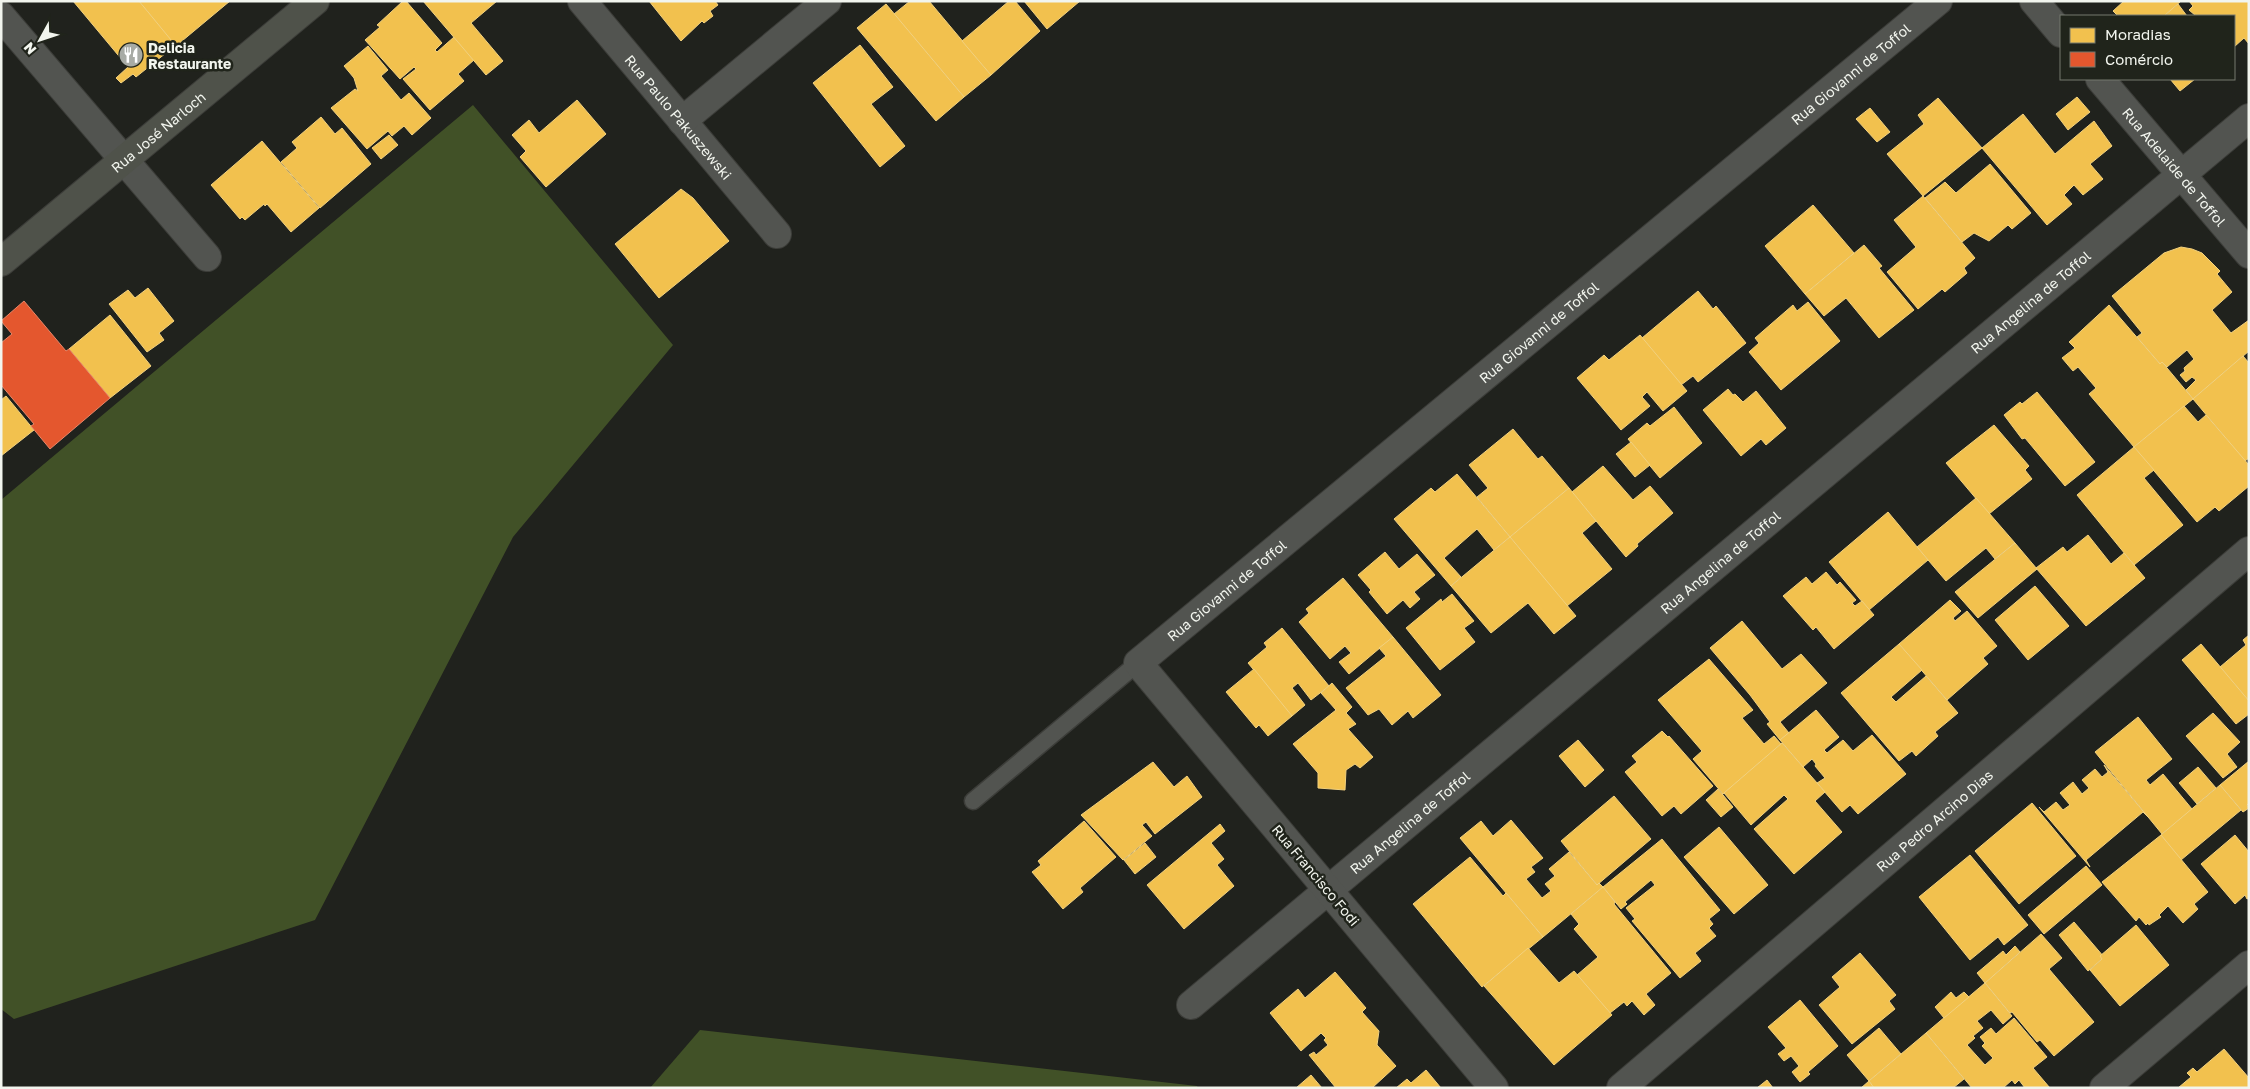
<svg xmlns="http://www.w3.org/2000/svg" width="2250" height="1089" font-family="'Golos Text',sans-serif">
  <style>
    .forest { fill: #415127 }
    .homes { fill: #f2c14e; stroke: #f2d17e }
    .shops { fill: #e4572e; stroke: #e88668 }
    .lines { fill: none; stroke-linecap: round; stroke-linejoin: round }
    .lane-casing { stroke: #3c3d39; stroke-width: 19 }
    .street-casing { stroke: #3c3d39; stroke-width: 30 }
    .secondary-casing { stroke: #3c3d39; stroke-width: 30 }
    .lane { stroke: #525450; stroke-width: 16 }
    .street { stroke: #525450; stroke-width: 28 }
    .secondary { stroke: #4f524a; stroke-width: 28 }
    .labels { text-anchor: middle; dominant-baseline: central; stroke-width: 5; stroke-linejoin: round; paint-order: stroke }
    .poi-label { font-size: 14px; font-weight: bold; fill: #f2f5ee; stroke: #20241b; text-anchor: start }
    .street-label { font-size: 14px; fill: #f2f5ee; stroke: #20241b }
  </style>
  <rect width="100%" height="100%" fill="#20221d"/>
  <g class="forest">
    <path d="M473,105L673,345L513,537L315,920L14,1019L1,1009V500Z"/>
    <path d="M700,1030L1197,1086L1198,1088H650Z"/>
  </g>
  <g class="homes">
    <path d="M73,1H139L176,45L136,77L133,74L121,83L116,78L128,67Z"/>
    <path d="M139,1H230L176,46Z"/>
    <path d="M403,1H406L442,43L435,50L437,52L454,37L474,60L458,74L464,81L430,110L403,79L416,69L414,67L400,79L365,40L380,27L377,25Z"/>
    <path d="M423,1H497L471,23L503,61L486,75Z"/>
    <path d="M649,1H715L718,5L710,11L713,16L704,23L702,21L681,41Z"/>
    <path d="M910,1H929L991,75L964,97L894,14Z"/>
    <path d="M1009,1H1015L1040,31L991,75L962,41Z"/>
    <path d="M1024,1H1080L1047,29Z"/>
    <path d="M2124,1H2181L2164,16H2118L2113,11Z"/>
    <path d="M2189,1H2249V44L2244,38L2234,47V16H2196L2189,10L2193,6Z"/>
    <path d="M886,4L964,97L936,121L857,28Z"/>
    <path d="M2178,4L2187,16H2164Z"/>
    <path d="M860,45L893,87L871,104L905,146L880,167L813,83Z"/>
    <path d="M368,46L388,70L381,76L401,100L409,93L431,118L412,135L404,126L392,136L388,131L367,149L331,108L355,89L358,91L354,78L344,66Z"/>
    <path d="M2170,79H2195L2180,91Z"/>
    <path d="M2077,97L2090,112L2068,130L2056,114Z"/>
    <path d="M1938,98L1982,148L1923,196L1887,154L1924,124L1918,115Z"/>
    <path d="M577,100L606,134L546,187L520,157L526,151L512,135L529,120L539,133Z"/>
    <path d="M1870,108L1890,132L1877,142L1856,119Z"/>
    <path d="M2023,114L2055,154L2094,121L2112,146L2090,164L2103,179L2083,195L2074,185L2064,195L2072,204L2047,225L1982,148Z"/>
    <path d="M321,117L335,134L342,128L371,164L320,208L281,162L297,148L292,142Z"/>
    <path d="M389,135L398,145L381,159L372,148Z"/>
    <path d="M262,141L319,208L291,232L267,204L265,206L264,204L245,220L242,217L240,219L211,185Z"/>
    <path d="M1990,164L2031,213L2012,229L2008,225L1989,241L1974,233L1962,242L1925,198L1945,182L1956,193Z"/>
    <path d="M681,189L693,198L729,241L659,298L615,244Z"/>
    <path d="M1923,196L1975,258L1964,268L1967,273L1945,292L1942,289L1918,309L1887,272L1916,247L1894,220Z"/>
    <path d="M1813,205L1854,253L1805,294L1765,246Z"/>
    <path d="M1864,245L1882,266L1879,268L1914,310L1879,338L1846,298L1824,316L1805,294Z"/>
    <path d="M2181,247L2192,249L2202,253L2220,271L2217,274L2232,292L2212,310L2231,333L2249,320V351L2193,399L2186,390L2196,380L2192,377L2186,382L2180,375L2185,371L2184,368L2194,359L2187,350L2167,367L2162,362L2160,364L2137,337L2142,333L2112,296L2164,253Z"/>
    <path d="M148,288L174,321L159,333L164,340L147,352L109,304L128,290L135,298Z"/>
    <path d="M1698,291L1713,309L1716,306L1746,343L1698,382L1693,376L1681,385L1642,338Z"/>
    <path d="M1808,302L1840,341L1781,390L1749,352L1759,343L1755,338L1793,305L1797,311Z"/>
    <path d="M2109,305L2160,364L2162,362L2193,399L2134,447L2089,394L2096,388L2078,367L2073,371L2062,358L2075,348L2069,342Z"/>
    <path d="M110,315L151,366L110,398L69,349Z"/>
    <path d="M1640,335L1687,391L1663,411L1647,392L1642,397L1650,406L1621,430L1577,378L1604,355L1609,360Z"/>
    <path d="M2243,356L2249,363V458L2245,461L2193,399Z"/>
    <path d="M1728,389L1733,395L1735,394L1743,402L1756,391L1786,428L1766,445L1761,439L1741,456L1703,410Z"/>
    <path d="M2037,392L2095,462L2065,486L2025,438L2022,439L2004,415L2020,402L2022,404Z"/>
    <path d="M6,396L34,430L1,456V400Z"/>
    <path d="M2184,406L2198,422L2206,415L2249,465V486L2219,511L2215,507L2197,522L2134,447Z"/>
    <path d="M1674,407L1702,443L1660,478L1628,439L1647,423L1650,426Z"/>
    <path d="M1994,425L2029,466L2025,470L2032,479L1989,514L1946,463Z"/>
    <path d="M1513,429L1538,459L1542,456L1569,488L1510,537L1477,497L1488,488L1469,465Z"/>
    <path d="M1631,442L1650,465L1635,477L1616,454Z"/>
    <path d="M2134,447L2154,470L2144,478L2183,525L2134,565L2077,495Z"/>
    <path d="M1603,466L1633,500L1650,486L1673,513L1637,544L1638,546L1626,557L1572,492Z"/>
    <path d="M1457,474L1510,537L1494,550L1477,529L1444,558L1461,577L1451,586L1394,519L1431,488L1435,492Z"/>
    <path d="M1569,488L1596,521L1582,533L1612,569L1567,606L1510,537Z"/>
    <path d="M1976,498L2015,543L1995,559L1986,548L1946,581L1917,547Z"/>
    <path d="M1888,512L1928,560L1869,610L1829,562Z"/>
    <path d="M2088,535L2111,564L2124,553L2145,578L2086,626L2036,568L2063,547L2067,552Z"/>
    <path d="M1510,537L1576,616L1554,634L1528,603L1491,633L1451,586Z"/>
    <path d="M2015,543L2037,569L1978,618L1955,592Z"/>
    <path d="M1385,552L1399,569L1417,554L1435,575L1414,592L1420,599L1410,608L1403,600L1387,614L1369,592L1371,590L1358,575Z"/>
    <path d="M1826,572L1837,585L1840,582L1856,600L1852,603L1855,606L1862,601L1874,615L1834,649L1816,627L1813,630L1783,596L1806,577L1812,584Z"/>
    <path d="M1343,578L1393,637L1349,674L1339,662L1351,653L1345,646L1330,659L1299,622L1309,613L1306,609Z"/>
    <path d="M2035,586L2069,626L2028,660L1995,620Z"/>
    <path d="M1452,594L1474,621L1464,628L1475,642L1440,670L1406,628L1441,599L1442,602Z"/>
    <path d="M1950,600L1961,611L1953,618L1955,621L1967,611L1997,646L1983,658L1988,664L1947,700L1899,644Z"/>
    <path d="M1742,621L1782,669L1801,654L1827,683L1780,722L1789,733L1780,740L1767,724L1770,722L1750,695L1710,648Z"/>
    <path d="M1282,628L1329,686L1311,700L1298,683L1292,688L1305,705L1292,716L1248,663L1267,647L1264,643Z"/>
    <path d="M2249,635V701L2220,667L2246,645L2243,640Z"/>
    <path d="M1393,637L1441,695L1413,718L1408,711L1392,725L1379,709L1368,715L1346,688L1386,656L1379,648Z"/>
    <path d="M1899,644L1922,670L1891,697L1896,702L1926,676L1958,713L1935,732L1938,736L1916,756L1912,751L1899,761L1841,693Z"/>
    <path d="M2201,644L2249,701V714L2236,724L2182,660Z"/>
    <path d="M1709,659L1753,710L1742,718L1764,744L1774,736L1781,744L1723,794L1693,759L1702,751L1658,700Z"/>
    <path d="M1254,669L1292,716L1268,736L1259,725L1256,728L1226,692Z"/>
    <path d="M1332,683L1352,707L1346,713L1356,724L1348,729L1373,757L1360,768L1355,764L1346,770L1345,790L1318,788V773L1293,744L1336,710L1321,693Z"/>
    <path d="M1816,710L1839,737L1824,750L1827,753L1843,740L1853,751L1872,735L1906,774L1858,814L1850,805L1842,812L1817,783L1825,778L1815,766L1816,764L1812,759L1803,767L1780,740Z"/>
    <path d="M2213,713L2240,742L2227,754L2237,767L2223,778L2186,736Z"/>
    <path d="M2138,717L2172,759L2146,780L2150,785L2163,774L2192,809L2162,834L2095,752Z"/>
    <path d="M1662,731L1668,737L1669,736L1713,786L1681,814L1674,806L1662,816L1625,772L1637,762L1632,756Z"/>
    <path d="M1578,740L1604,770L1585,787L1559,756Z"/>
    <path d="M1782,743L1825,792L1815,801L1842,832L1794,874L1754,829L1788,799L1784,795L1751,825L1724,793Z"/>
    <path d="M2249,761V803L2247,805L2249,808L2243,812L2220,785Z"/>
    <path d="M1153,762L1174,787L1187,776L1202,797L1155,834L1146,822L1142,825L1152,836L1123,860L1081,815Z"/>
    <path d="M2104,765L2148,817L2143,812L2086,860L2090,867L2039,807L2044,812L2056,802L2063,810L2070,805L2060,793L2073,782L2082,794L2089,788L2082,780L2095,769L2102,777L2108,772Z"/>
    <path d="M2198,767L2216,788L2197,804L2179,783Z"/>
    <path d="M2220,785L2241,810L2181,860L2161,835Z"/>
    <path d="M1718,789L1733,807L1721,817L1706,800Z"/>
    <path d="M1614,796L1651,839L1597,885L1561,841Z"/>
    <path d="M2032,803L2076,856L2019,904L1975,851Z"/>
    <path d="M1511,820L1543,858L1531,867L1535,872L1526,879L1542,898L1551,891L1545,884L1555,876L1549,869L1569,852L1597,885L1599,883L1603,887L1543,937L1460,838L1481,821L1493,836Z"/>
    <path d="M1084,821L1116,857L1080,888L1083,892L1063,909L1032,872L1041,865L1038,861Z"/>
    <path d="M1220,824L1225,831L1211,843L1224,859L1217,865L1234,886L1184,929L1147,885Z"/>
    <path d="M1719,827L1768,885L1734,914L1684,857Z"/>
    <path d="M2161,835L2208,892L2194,904L2198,909L2183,923L2168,906L2159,915L2161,917L2149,925L2148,923L2146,925L2139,917L2136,921L2102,882Z"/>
    <path d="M2235,835L2249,852V898L2247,899L2245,895L2235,904L2201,864Z"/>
    <path d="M1662,839L1720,910L1709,919L1713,924L1709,928L1716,936L1695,953L1701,961L1680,978L1632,921L1635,919L1626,908L1655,885L1651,880L1625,902L1627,904L1621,909L1603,887Z"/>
    <path d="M1145,843L1156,857L1135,874L1124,860Z"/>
    <path d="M1970,855L2028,925L2004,945L1998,937L1970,960L1919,897Z"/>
    <path d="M1470,857L1503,896L1506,893L1543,937L1482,987L1413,904Z"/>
    <path d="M2086,866L2102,885L2044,934L2028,915Z"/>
    <path d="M1603,887L1615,902L1614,904L1671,973L1646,994L1655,1005L1644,1015L1632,1001L1627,1006L1624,1002L1610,1013L1577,975L1598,957L1574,929L1579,924L1571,914Z"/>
    <path d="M2074,922L2104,957L2088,971L2059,935Z"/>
    <path d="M2136,925L2169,965L2120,1006L2090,970L2102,959L2100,956Z"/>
    <path d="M2041,934L2062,958L2049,969L2094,1022L2054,1056L2040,1040L2037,1042L2012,1012L2010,1013L1985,983Z"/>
    <path d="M2015,946L2020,952L1985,983L1977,973L2003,951L2006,955Z"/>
    <path d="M1528,948L1559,983L1574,971L1612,1015L1554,1065L1484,986Z"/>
    <path d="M1860,953L1896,995L1889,1001L1895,1009L1852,1044L1819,1005L1840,987L1832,977Z"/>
    <path d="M1335,972L1366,1008L1362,1012L1379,1031L1377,1045L1396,1066L1372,1088H1336L1309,1055L1314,1052L1316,1055L1328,1045L1324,1040L1326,1038L1321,1033L1301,1051L1270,1013L1298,989L1305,998Z"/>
    <path d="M1985,983L2012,1016L2003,1024L1991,1010L1977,1021L1983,1028L1973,1036L1975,1038L1967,1045L1985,1065L1993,1058L1982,1046L1985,1043L1980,1037L1991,1028L1996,1034L2014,1018L2047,1057L2033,1068L2050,1088H2025L2019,1080L2015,1084L2012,1080L2003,1088H1972L1926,1033Z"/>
    <path d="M1951,992L1956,998L1964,992L1969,997L1944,1018L1935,1007Z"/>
    <path d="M1800,1000L1838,1046L1808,1072L1810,1074L1800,1082L1792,1072L1799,1066L1791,1056L1784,1061L1778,1054L1786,1048L1768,1027Z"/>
    <path d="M1879,1028L1901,1054L1869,1081L1847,1055Z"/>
    <path d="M1926,1033L1964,1079L1953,1088H1874L1869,1081Z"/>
    <path d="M2224,1049L2249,1078V1088H2178L2191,1077L2187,1073L2193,1068L2197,1072Z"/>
    <path d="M1426,1070L1441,1088H1396L1407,1079L1411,1083Z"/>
    <path d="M1311,1075L1322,1088H1296Z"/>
    <path d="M1767,1080L1773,1088H1757Z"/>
    <path d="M1869,1081L1874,1088H1861Z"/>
  </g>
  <path class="shops" d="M24,301L66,351L69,349L110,398L50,449L31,426L34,424L1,385V343L12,334L1,321Z"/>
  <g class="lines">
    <defs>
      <path id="lane" d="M973,801L1138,663"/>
      <g id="street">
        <path id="s1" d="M582,1L777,234"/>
        <path d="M2034,1L2061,33"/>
        <path d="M1,16L207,257"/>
        <path id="s2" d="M2100,79L2249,254"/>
        <path d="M682,121L827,1"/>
        <path id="s3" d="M1191,1005L2249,118"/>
        <path id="s4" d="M1494,1088L1138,663L1938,1"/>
        <path id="s5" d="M1621,1088L2249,551"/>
        <path d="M2104,1088L2249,965"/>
      </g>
      <g id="secondary">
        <path id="s6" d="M1,262L315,1"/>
      </g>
    </defs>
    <use href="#lane" class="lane-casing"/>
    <use href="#street" class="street-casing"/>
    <use href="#secondary" class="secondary-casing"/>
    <use href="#lane" class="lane"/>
    <use href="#street" class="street"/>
    <use href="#secondary" class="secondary"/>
  </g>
  <defs>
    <symbol id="restaurant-disc" viewBox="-11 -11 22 22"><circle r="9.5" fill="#a8aba5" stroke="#20241b"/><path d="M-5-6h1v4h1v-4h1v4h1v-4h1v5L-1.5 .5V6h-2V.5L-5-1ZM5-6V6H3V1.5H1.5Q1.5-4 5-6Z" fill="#fff"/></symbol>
  </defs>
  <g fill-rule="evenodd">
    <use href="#restaurant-disc" x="117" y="41" width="28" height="28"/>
  </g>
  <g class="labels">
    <g class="poi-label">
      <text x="148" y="47">Delicia<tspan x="148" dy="16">Restaurante</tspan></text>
    </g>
    <g class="street-label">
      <text stroke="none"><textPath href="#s4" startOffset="1479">Rua Giovanni de Toffol</textPath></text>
      <text stroke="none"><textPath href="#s1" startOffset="151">Rua Paulo Pakuszewski</textPath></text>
      <text stroke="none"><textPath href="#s6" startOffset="204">Rua José Narloch</textPath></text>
      <text stroke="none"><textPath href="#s2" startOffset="115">Rua Adelaide de Toffol</textPath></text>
      <text stroke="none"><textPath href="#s3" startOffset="1095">Rua Angelina de Toffol</textPath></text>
      <text stroke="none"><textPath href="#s4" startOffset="1074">Rua Giovanni de Toffol</textPath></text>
      <text stroke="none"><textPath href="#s3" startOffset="690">Rua Angelina de Toffol</textPath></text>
      <text stroke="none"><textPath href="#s4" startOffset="669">Rua Giovanni de Toffol</textPath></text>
      <text stroke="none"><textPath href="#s5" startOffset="412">Rua Pedro Arcino Dias</textPath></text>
      <text stroke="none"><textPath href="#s3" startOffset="285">Rua Angelina de Toffol</textPath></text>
      <text transform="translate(1316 875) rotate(50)">Rua Francisco Fodi</text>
    </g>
  </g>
  <rect width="2250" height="1089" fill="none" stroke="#f2f5ee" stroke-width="5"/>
  <rect x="2060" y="15" width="175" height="65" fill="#20241b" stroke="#74786f"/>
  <rect x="2070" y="28" width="25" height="15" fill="#f2c14e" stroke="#74786f"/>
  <text x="2105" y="40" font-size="15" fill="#f2f5ee">Moradias</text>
  <rect x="2070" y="52" width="25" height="15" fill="#e4572e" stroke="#74786f"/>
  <text x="2105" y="65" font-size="15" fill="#f2f5ee">Comércio</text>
  <g transform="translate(40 40) rotate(230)" stroke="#20241b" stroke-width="4" paint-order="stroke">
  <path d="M0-4L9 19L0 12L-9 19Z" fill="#f2f5ee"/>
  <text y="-8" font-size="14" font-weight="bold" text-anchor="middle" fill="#f2f5ee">N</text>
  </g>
</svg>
